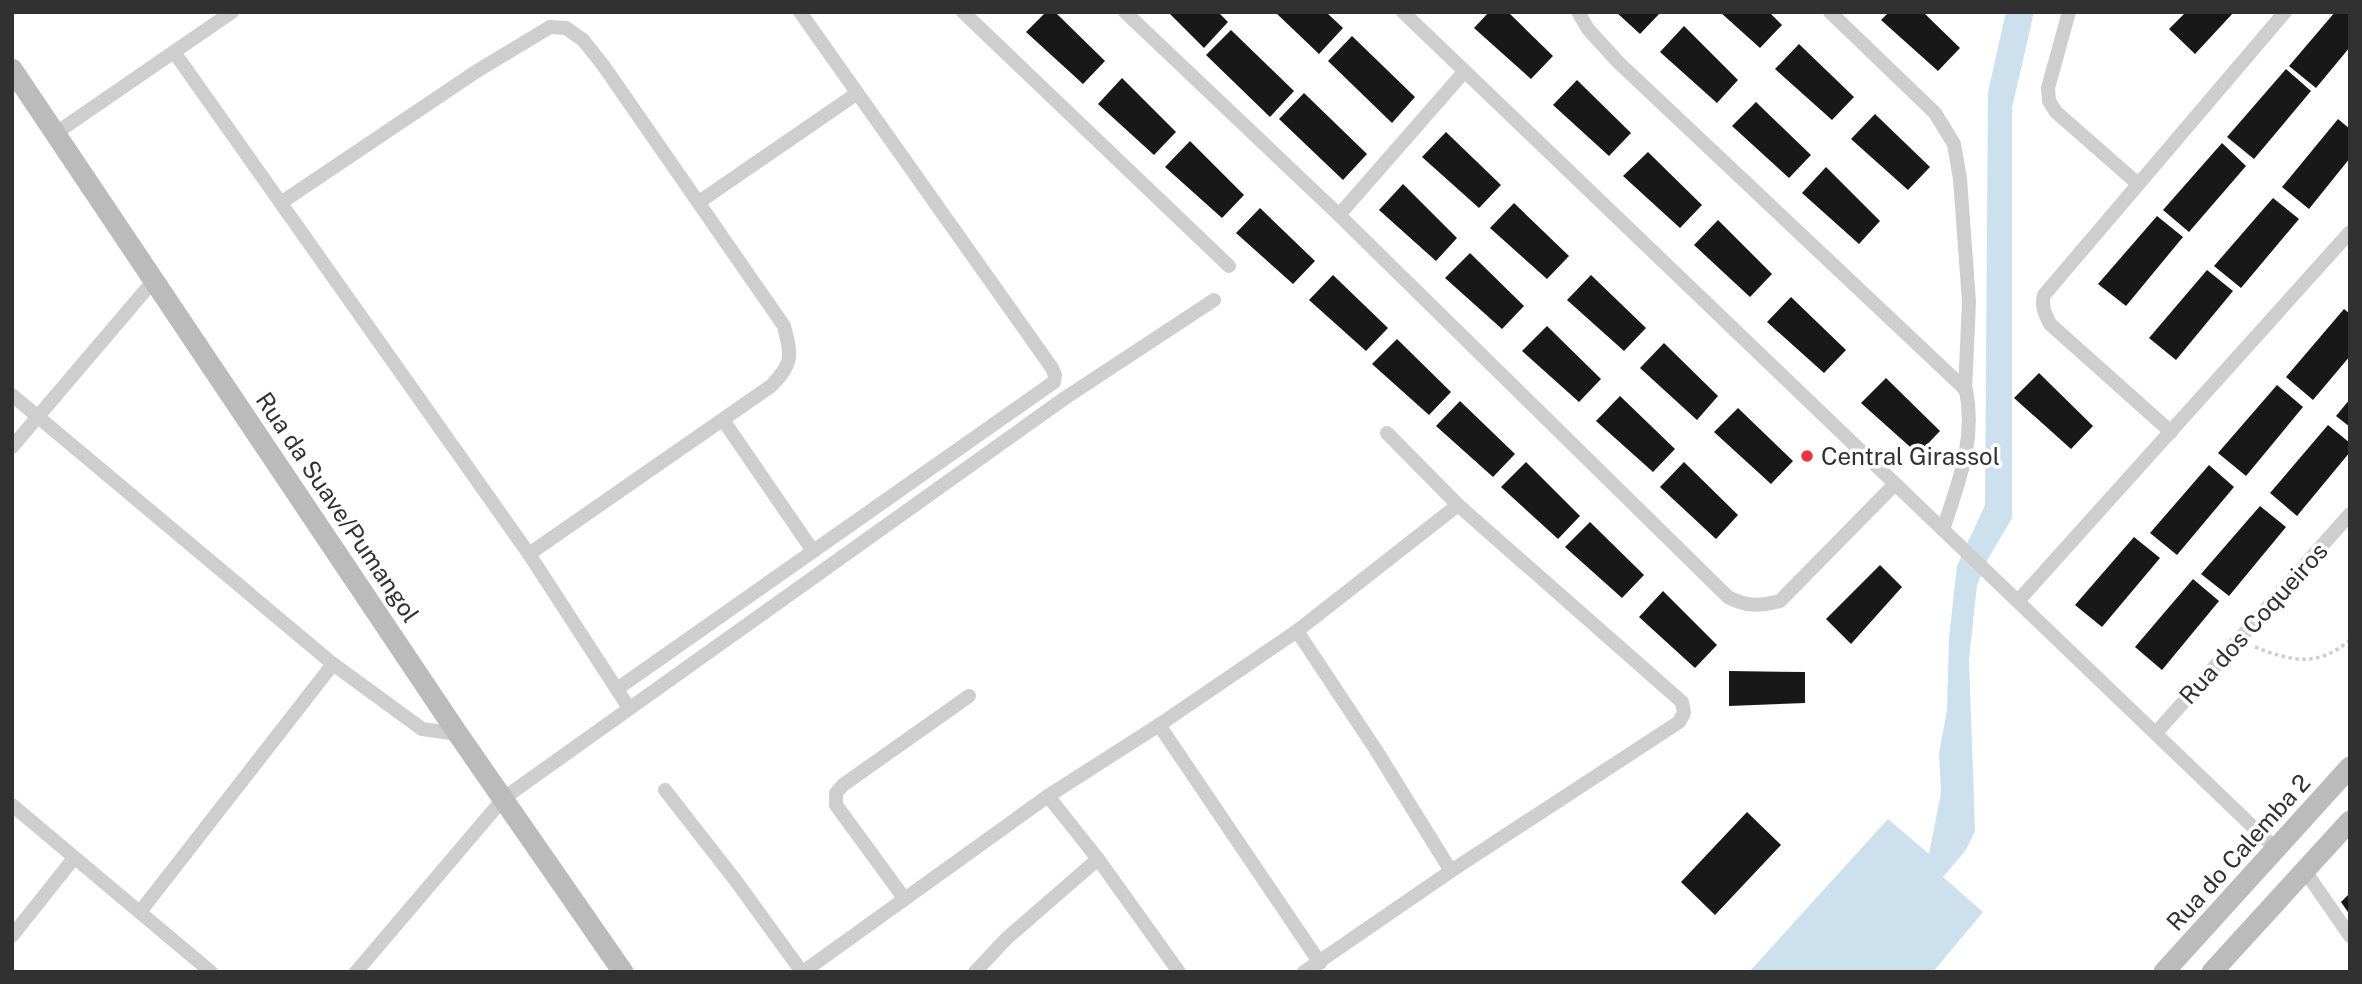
<svg xmlns="http://www.w3.org/2000/svg" width="2362" height="984" font-family="'Public Sans',sans-serif">
  <style>
    .water { fill: #cce0ee }
    .building { fill: #181818 }
    .lines { fill: none; stroke-linecap: round; stroke-linejoin: round }
    .path { stroke: #cecece; stroke-width: 3.5; stroke-dasharray: 3.5 3.5; stroke-linecap: butt }
    .street { stroke: #cecece; stroke-width: 14 }
    .secondary { stroke: #bbb; stroke-width: 21 }
    .poi-dot { fill: #e9333e; stroke: #fff; stroke-width: 2.5 }
    .labels { text-anchor: middle; dominant-baseline: central; stroke-width: 7; stroke-linejoin: round; paint-order: stroke }
    .poi-label { font-size: 24px; fill: #313131; stroke: #fff; text-anchor: start }
    .street-label { font-size: 24px; fill: #313131; stroke: #fff }
  </style>
  <rect width="100%" height="100%" fill="#fff"/>
  <path class="water" d="M2006,12H2034L2012,108V518L1988,559L1977,585L1969,659L1975,831L1966,850L1943,877L1983,912L1933,972H1749L1888,819L1929,854L1941,793L1939,753L1947,710L1949,638L1957,566L1985,505L1988,92Z"/>
  <g class="building">
    <path d="M1046,12H1055L1105,61L1083,84L1026,32Z"/>
    <path d="M1168,12H1218L1228,22L1204,48Z"/>
    <path d="M1275,12H1326L1343,28L1319,54Z"/>
    <path d="M1489,12H1508L1553,56L1531,79L1474,28Z"/>
    <path d="M1616,12H1661L1640,34Z"/>
    <path d="M1720,12H1769L1782,25L1760,48Z"/>
    <path d="M1889,12H1923L1960,48L1938,71L1881,20Z"/>
    <path d="M2186,12H2234L2195,54L2169,29Z"/>
    <path d="M2335,12H2350V47L2316,88L2289,66Z"/>
    <path d="M1684,26L1738,80L1717,103L1660,52Z"/>
    <path d="M1231,30L1294,91L1270,117L1206,55Z"/>
    <path d="M1352,36L1415,97L1392,123L1328,61Z"/>
    <path d="M1799,44L1854,97L1832,120L1775,69Z"/>
    <path d="M2286,69L2311,91L2254,159L2227,137Z"/>
    <path d="M1122,78L1176,132L1154,155L1098,104Z"/>
    <path d="M1577,80L1631,133L1609,156L1553,105Z"/>
    <path d="M1304,93L1367,154L1343,180L1279,119Z"/>
    <path d="M1756,102L1811,155L1789,178L1732,126Z"/>
    <path d="M1875,114L1930,167L1908,190L1851,139Z"/>
    <path d="M2338,119L2350,129V158L2309,209L2282,187Z"/>
    <path d="M1446,132L1501,185L1479,208L1422,157Z"/>
    <path d="M1190,141L1244,195L1222,218L1165,167Z"/>
    <path d="M2222,143L2246,166L2189,232L2163,210Z"/>
    <path d="M1648,152L1702,205L1680,228L1623,176Z"/>
    <path d="M1826,167L1880,221L1859,244L1802,193Z"/>
    <path d="M1403,184L1457,238L1436,261L1379,210Z"/>
    <path d="M2273,198L2299,219L2241,288L2214,266Z"/>
    <path d="M1514,203L1569,256L1547,279L1490,228Z"/>
    <path d="M1260,208L1315,261L1293,284L1236,233Z"/>
    <path d="M2157,216L2183,237L2126,306L2098,284Z"/>
    <path d="M1718,220L1772,274L1750,297L1694,245Z"/>
    <path d="M1470,253L1524,306L1502,329L1445,278Z"/>
    <path d="M2207,270L2233,291L2176,360L2149,338Z"/>
    <path d="M1333,275L1388,328L1366,351L1309,300Z"/>
    <path d="M1591,275L1646,328L1624,351L1567,300Z"/>
    <path d="M1791,297L1846,350L1824,373L1767,322Z"/>
    <path d="M2344,309L2350,314V356L2313,400L2286,377Z"/>
    <path d="M1547,326L1601,379L1579,402L1522,351Z"/>
    <path d="M1397,339L1451,392L1429,415L1372,364Z"/>
    <path d="M1664,343L1718,396L1697,420L1640,368Z"/>
    <path d="M2039,373L2093,426L2071,449L2014,398Z"/>
    <path d="M1886,378L1940,431L1918,454L1861,403Z"/>
    <path d="M2277,385L2303,407L2246,476L2218,453Z"/>
    <path d="M1620,396L1675,449L1653,472L1596,421Z"/>
    <path d="M2350,399V427L2336,416Z"/>
    <path d="M1460,401L1515,454L1493,477L1436,426Z"/>
    <path d="M1738,408L1793,461L1771,484L1714,432Z"/>
    <path d="M2328,425L2350,443V452L2297,516L2270,493Z"/>
    <path d="M1526,462L1580,516L1558,539L1501,487Z"/>
    <path d="M1684,462L1738,515L1716,539L1660,487Z"/>
    <path d="M2209,465L2234,487L2177,555L2150,533Z"/>
    <path d="M2260,506L2286,527L2229,596L2201,574Z"/>
    <path d="M1590,522L1644,575L1622,598L1565,547Z"/>
    <path d="M2134,537L2160,558L2102,627L2075,605Z"/>
    <path d="M1880,565L1902,587L1851,644L1826,619Z"/>
    <path d="M2193,579L2219,601L2162,670L2135,647Z"/>
    <path d="M1663,591L1717,645L1695,668L1639,617Z"/>
    <path d="M1729,671L1805,672V703L1729,706Z"/>
    <path d="M1747,812L1781,845L1715,915L1681,882Z"/>
    <path d="M2350,893V915L2341,902Z"/>
  </g>
  <g class="lines">
    <path class="path" d="M2255,647C2291,661 2317,668 2350,640"/>
    <g class="street">
      <path d="M963,12L1229,266"/>
      <path d="M1125,12L1339,215L1728,597C1747,607 1760,606 1780,601L1895,484"/>
      <path d="M1403,12L2277,850"/>
      <path d="M1578,12L1588,29L1618,62L1966,390C1976,441 1958,483 1943,530"/>
      <path d="M1830,12L1935,113L1954,144L1960,179L1969,302L1965,390"/>
      <path d="M2069,12L2048,88L2049,101L2056,112L2138,184"/>
      <path d="M174,52L529,554L629,708"/>
      <path d="M56,133L232,12"/>
      <path d="M282,202L477,71L550,27L566,28L583,40L603,65L784,326C792,357 793,363 771,386L529,554"/>
      <path d="M699,202L856,94"/>
      <path d="M1339,215L1464,72"/>
      <path d="M12,395L333,664L422,729L458,734"/>
      <path d="M723,420L813,551"/>
      <path d="M2171,432L2050,324C2045,314 2041,306 2044,295L2285,12"/>
      <path d="M12,447L155,279"/>
      <path d="M2018,601L2350,232"/>
      <path d="M1297,631L1376,750L1451,871"/>
      <path d="M617,689L1054,382L1055,375L1052,368L800,12"/>
      <path d="M1159,725L1320,963"/>
      <path d="M2156,733L2350,514"/>
      <path d="M665,790L736,881L802,972"/>
      <path d="M1048,796L1098,859L1179,972"/>
      <path d="M12,805L211,972"/>
      <path d="M2305,871L2350,936"/>
      <path d="M904,898L836,805V793L843,785L969,696"/>
      <path d="M140,912L333,664"/>
      <path d="M12,936L74,858"/>
      <path d="M356,972L504,798L1065,398L1214,300"/>
      <path d="M803,972L1048,796L1159,725L1297,631L1458,505"/>
      <path d="M975,972L1007,938L1098,859"/>
      <path d="M1304,972L1451,871L1679,722L1684,713L1682,702L1458,505L1387,433"/>
    </g>
    <g class="secondary">
      <path d="M12,69L458,734L623,972"/>
      <path d="M2164,972L2350,767"/>
      <path d="M2212,972L2350,821"/>
    </g>
  </g>
  <circle class="poi-dot" cx="1807" cy="456" r="7"/>
  <g class="labels">
    <g class="poi-label">
      <text x="1821" y="456">Central Girassol</text>
    </g>
    <g class="street-label">
      <text transform="translate(338 507) rotate(56)">Rua da Suave/Pumangol</text>
      <text transform="translate(2253 623) rotate(-48)">Rua dos Coqueiros</text>
      <text transform="translate(2238 852) rotate(-48)">Rua do Calemba 2</text>
    </g>
  </g>
  <rect width="2362" height="984" fill="none" stroke="#313131" stroke-width="28"/>
</svg>
